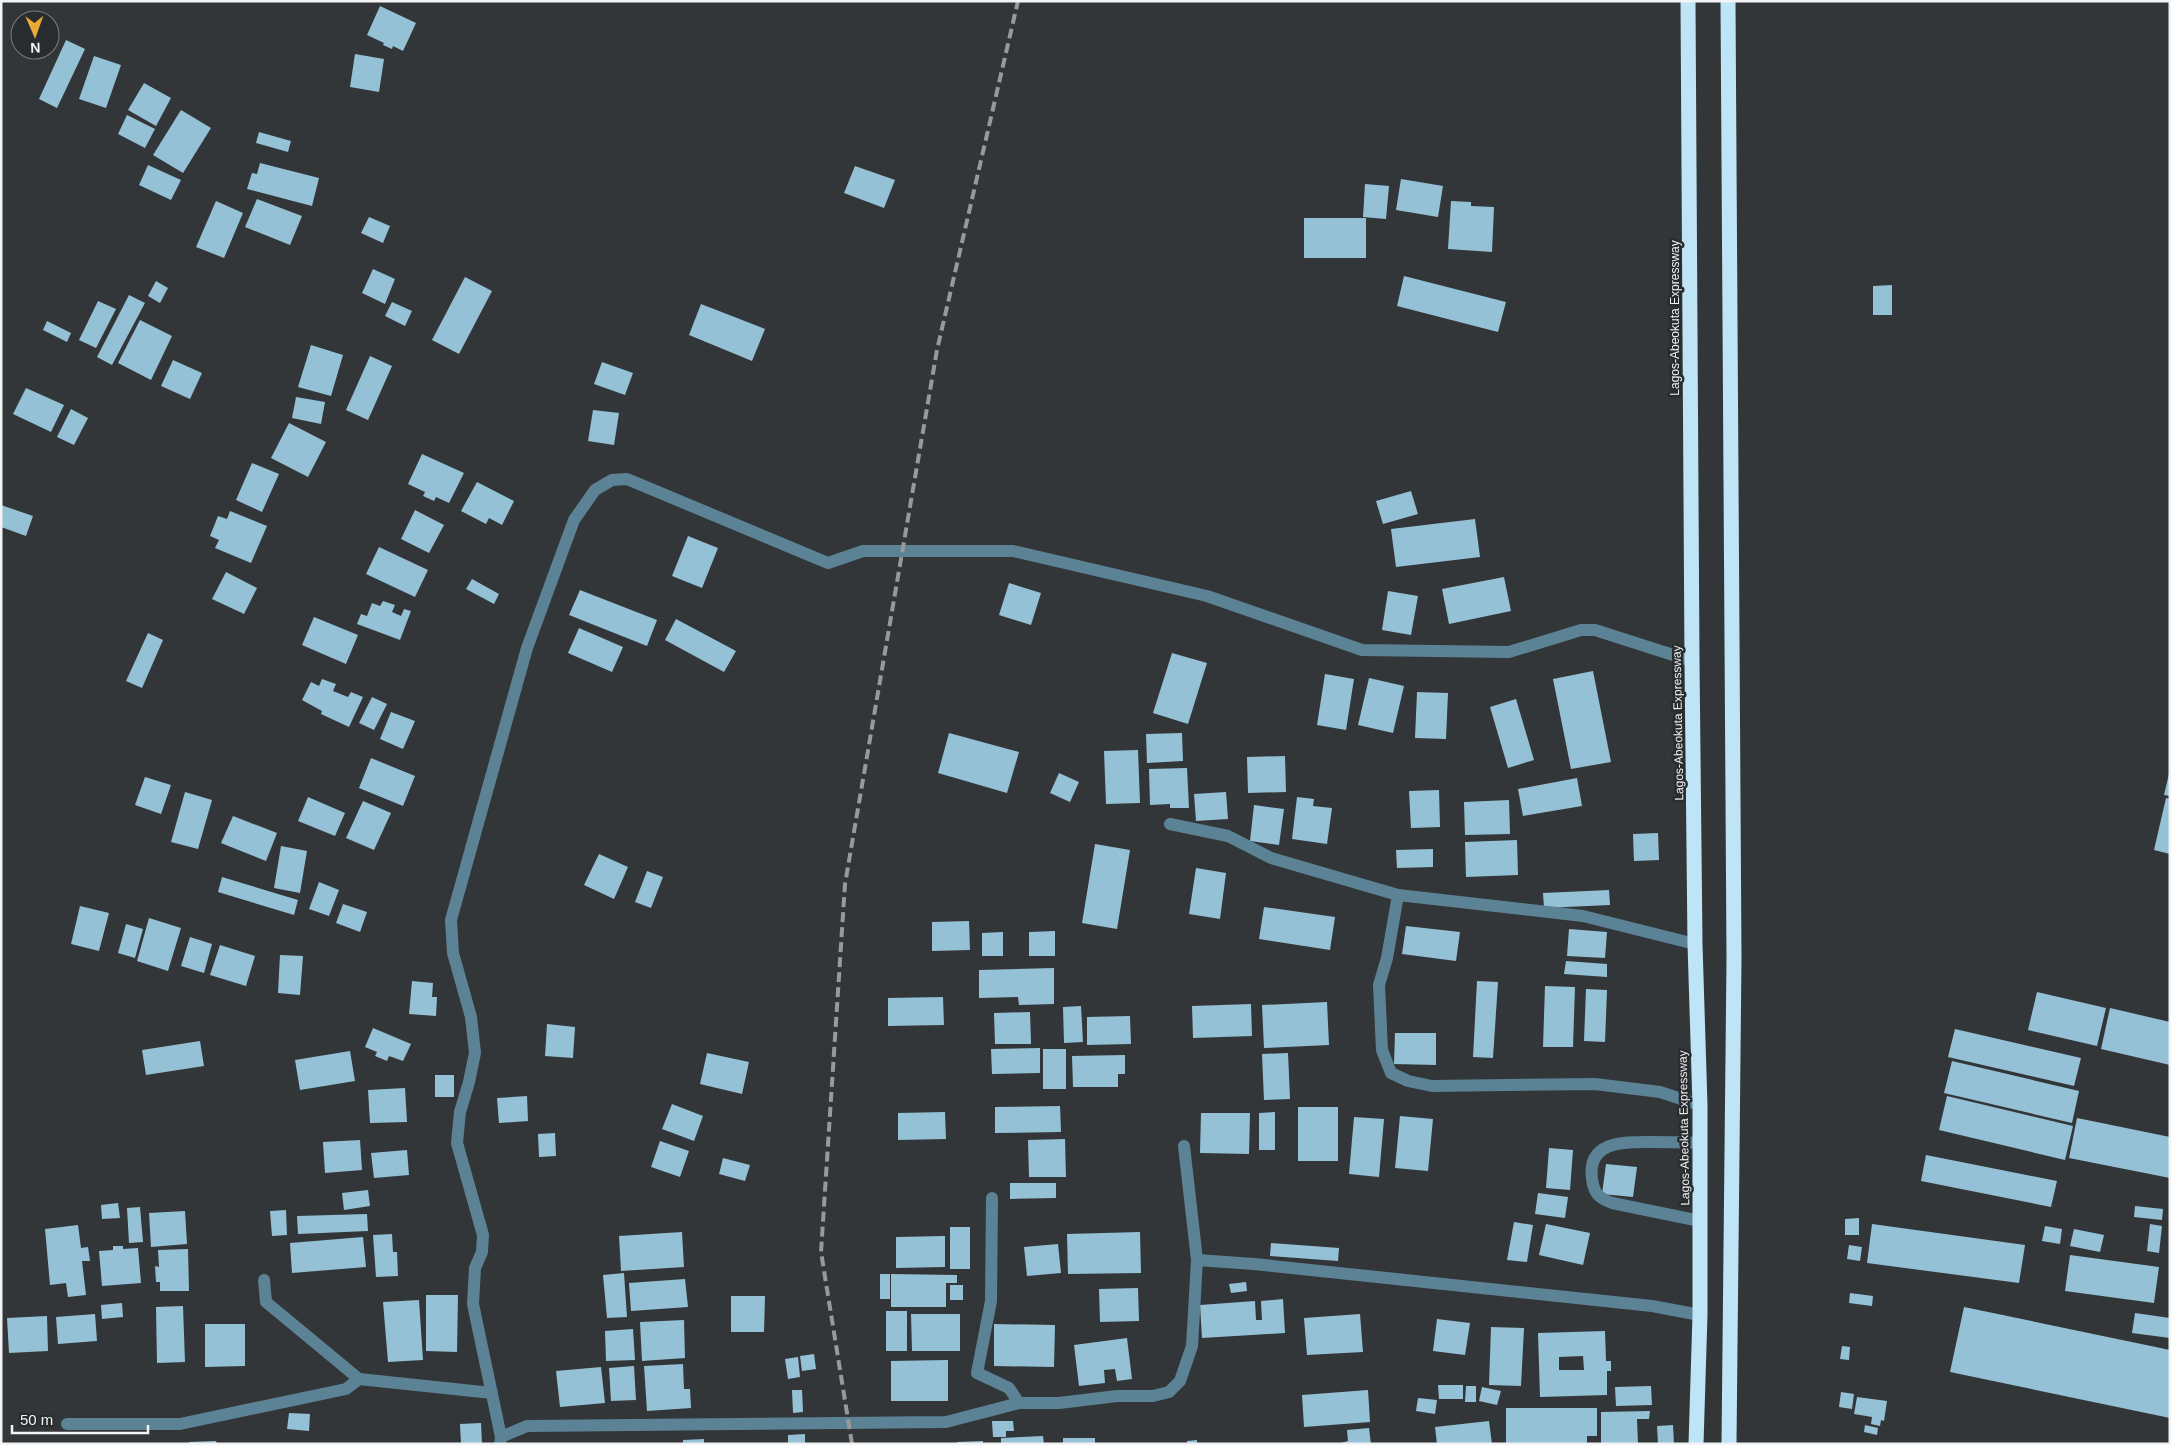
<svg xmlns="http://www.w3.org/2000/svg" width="2171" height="1445" font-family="Arial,sans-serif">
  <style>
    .building { fill: #95c1d6; fill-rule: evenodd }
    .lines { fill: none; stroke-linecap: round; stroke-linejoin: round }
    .minor { stroke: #5b8395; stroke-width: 12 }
    .highway { stroke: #bfe4f6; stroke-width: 15 }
    .rail { stroke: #979a9b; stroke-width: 4; stroke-dasharray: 10 5; stroke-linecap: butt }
    .labels { text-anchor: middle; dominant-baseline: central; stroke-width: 5; stroke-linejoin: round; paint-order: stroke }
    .street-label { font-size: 12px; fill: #f1f3f4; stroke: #292c2e }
  </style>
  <rect width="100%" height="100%" fill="#333638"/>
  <g class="building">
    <path d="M380,6L416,23L403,51L393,46L392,49L383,45L384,43L367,35Z"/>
    <path d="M66,40L85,49L57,108L39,99Z"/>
    <path d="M355,54L384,59L379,92L350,87Z"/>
    <path d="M94,56L121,65L106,108L79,99Z"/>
    <path d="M144,83L171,98L156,126L128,110Z"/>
    <path d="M181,110L211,128L183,173L153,155Z"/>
    <path d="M127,115L155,129L145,148L118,134Z"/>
    <path d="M259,132L291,141L288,152L256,143Z"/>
    <path d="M260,163L319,178L312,206L247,189L252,173L257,174Z"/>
    <path d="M148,165L181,180L171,200L139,185Z"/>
    <path d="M855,166L895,180L884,208L844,193Z"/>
    <path d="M1401,179L1443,186L1438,217L1396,210Z"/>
    <path d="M1365,184L1389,186L1386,219L1363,217Z"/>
    <path d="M257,199L302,216L290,245L245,227Z"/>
    <path d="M216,201L243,213L224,258L196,247Z"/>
    <path d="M1451,201L1471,202V206L1494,207L1492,252L1448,249Z"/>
    <path d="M369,217L390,226L383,243L361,233Z"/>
    <rect x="1304" y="218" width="62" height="40"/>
    <path d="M373,269L395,279L385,304L362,293Z"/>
    <path d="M1404,276L1506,302L1498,332L1397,306Z"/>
    <path d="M465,277L492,291L459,354L432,340Z"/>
    <path d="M156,281L168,288L160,303L148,296Z"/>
    <path d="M1892,285V315H1873V286Z"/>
    <path d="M129,295L145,303L112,365L97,357Z"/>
    <path d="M98,301L116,309L96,348L79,340Z"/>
    <path d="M392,302L412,311L405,326L385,316Z"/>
    <path d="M701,304L765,329L752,361L689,335Z"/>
    <path d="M140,320L172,336L151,380L118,363Z"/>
    <path d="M47,321L71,333L67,342L43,330Z"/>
    <path d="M311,345L343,355L331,396L298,387Z"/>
    <path d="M370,356L392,366L368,420L346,410Z"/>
    <path d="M173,360L202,373L190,399L161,386Z"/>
    <path d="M602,362L633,373L625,395L594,384Z"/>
    <path d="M26,388L64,405L51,432L13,414Z"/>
    <path d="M296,397L325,402L321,424L292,418Z"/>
    <path d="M71,409L88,418L74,445L57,437Z"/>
    <path d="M593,410L619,413L614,445L588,441Z"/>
    <path d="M289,423L326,442L308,477L271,458Z"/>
    <path d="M422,454L464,473L449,503L436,497L434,501L423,496L425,492L408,484Z"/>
    <path d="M252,463L279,474L262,512L236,500Z"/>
    <path d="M477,482L514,501L502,525L489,518L486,524L461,511Z"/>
    <path d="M1411,491L1418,514L1383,524L1376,501Z"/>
    <path d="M1,505L33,516L26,536L1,527Z"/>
    <path d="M415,510L444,525L429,553L401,539Z"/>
    <path d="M230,511L267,526L251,563L215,548L219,540L210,536L218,516L227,519Z"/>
    <path d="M1475,519L1480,557L1396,567L1391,529Z"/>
    <path d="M688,536L718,548L702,588L672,576Z"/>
    <path d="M379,547L428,570L415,597L366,574Z"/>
    <path d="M226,572L257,588L244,614L212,599Z"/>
    <path d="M1504,577L1511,611L1449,624L1442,589Z"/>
    <path d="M472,579L499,594L494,604L466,589Z"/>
    <path d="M1009,583L1041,593L1031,625L999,615Z"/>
    <path d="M580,590L657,620L647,646L569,615Z"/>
    <path d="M1388,591L1418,596L1411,635L1382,630Z"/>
    <path d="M383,601L395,605L392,612L401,616L404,609L411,611L400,640L357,624L361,614L367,616L372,603L380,606Z"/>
    <path d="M314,617L358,635L346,664L302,645Z"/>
    <path d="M676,619L736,651L724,672L665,640Z"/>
    <path d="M579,628L623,647L612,672L568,653Z"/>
    <path d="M148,633L163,640L142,688L126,681Z"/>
    <path d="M1172,653L1207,663L1188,724L1153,713Z"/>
    <path d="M1593,671L1611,762L1571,769L1553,679Z"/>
    <path d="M1325,674L1354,679L1346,730L1317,725Z"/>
    <path d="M1369,678L1404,686L1393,733L1358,725Z"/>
    <path d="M322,679L336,684L333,691L348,697L351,692L363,697L349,727L321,714L322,711L302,700L311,682L319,686Z"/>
    <path d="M1417,692L1448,693L1446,739L1415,738Z"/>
    <path d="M372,697L387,704L374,730L359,723Z"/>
    <path d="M1516,699L1534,760L1508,768L1490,707Z"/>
    <path d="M391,712L415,721L403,749L380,739Z"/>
    <path d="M949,733L1019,752L1007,793L938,773Z"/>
    <path d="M1182,733L1183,761L1147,763L1146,734Z"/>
    <path d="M1138,750L1140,803L1106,804L1104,751Z"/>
    <path d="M1285,756L1286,792L1248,793L1247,757Z"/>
    <path d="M371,758L415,776L403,806L359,788Z"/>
    <path d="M1187,768L1189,808H1170V804L1150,805L1149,769Z"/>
    <path d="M1059,773L1079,782L1070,802L1050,793Z"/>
    <path d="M2169,774H2170V796L2164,795Z"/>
    <path d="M145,777L171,785L161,814L135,805Z"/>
    <path d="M1577,778L1582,806L1523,816L1518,789Z"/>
    <path d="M1439,790L1440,827L1411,828L1409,791Z"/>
    <path d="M185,792L212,800L198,849L171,842Z"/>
    <path d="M1226,792L1228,819L1196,821L1194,794Z"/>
    <path d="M308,797L345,813L335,836L298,821Z"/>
    <path d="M1297,797L1314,799L1313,806L1332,808L1327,844L1292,839Z"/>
    <path d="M2166,798L2170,799V854L2154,850Z"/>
    <path d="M1509,800L1510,834L1465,835L1464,802Z"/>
    <path d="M363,801L391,813L374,850L346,838Z"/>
    <path d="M1254,805L1284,809L1279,845L1250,841Z"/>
    <path d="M233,816L277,833L266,861L221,843Z"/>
    <path d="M1658,833L1659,860L1634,861L1633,834Z"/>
    <path d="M1517,840L1518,875L1466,877L1465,842Z"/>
    <path d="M1095,844L1130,850L1117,929L1082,923Z"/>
    <path d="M281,846L307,851L300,893L274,888Z"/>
    <path d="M1433,849V867L1397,868L1396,850Z"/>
    <path d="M599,854L628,867L614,899L584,885Z"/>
    <path d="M1196,868L1226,873L1220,919L1189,914Z"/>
    <path d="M647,871L663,877L651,908L635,902Z"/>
    <path d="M222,877L298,900L294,915L218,892Z"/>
    <path d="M319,882L339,890L329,916L309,909Z"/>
    <path d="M1609,890L1610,905L1544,908L1543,893Z"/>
    <path d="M343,904L367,912L360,932L336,923Z"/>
    <path d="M80,906L109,913L99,951L71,944Z"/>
    <path d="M1264,907L1335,917L1330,950L1259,939Z"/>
    <path d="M149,918L181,928L168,971L137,961Z"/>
    <path d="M969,921L970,950L932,951V922Z"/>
    <path d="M126,924L143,929L135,958L118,953Z"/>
    <path d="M1406,926L1460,932L1456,961L1402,954Z"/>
    <path d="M1569,929L1607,932L1605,958L1567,956Z"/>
    <path d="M1055,931V956H1029V932Z"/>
    <path d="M1003,932V956H982V933Z"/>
    <path d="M190,937L212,944L204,973L181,966Z"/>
    <path d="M220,945L255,956L246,986L210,975Z"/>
    <path d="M280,955L303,956L300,995L278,993Z"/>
    <path d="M1566,961L1607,964V977L1564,974Z"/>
    <path d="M1054,968V1004L1019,1005L1018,997L979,998V970Z"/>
    <path d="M412,981L433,983L432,997H437L436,1016L409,1014Z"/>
    <path d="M1477,981L1498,982L1493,1058L1473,1057Z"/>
    <path d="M1545,986L1575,987L1573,1047H1543Z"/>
    <path d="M1586,989L1607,990L1605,1042L1584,1041Z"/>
    <path d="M2037,992L2106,1008L2097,1046L2028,1030Z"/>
    <path d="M943,997L944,1025L888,1026V998Z"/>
    <path d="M1327,1002L1329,1045L1264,1048L1262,1005Z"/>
    <path d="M1251,1004L1252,1036L1193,1038L1192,1006Z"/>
    <path d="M1081,1006L1083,1042L1064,1043L1063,1007Z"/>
    <path d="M2110,1008L2170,1022V1065L2101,1049Z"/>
    <path d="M1030,1012L1031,1044H995L994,1013Z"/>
    <path d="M1130,1016L1131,1044L1087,1045V1017Z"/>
    <path d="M547,1024L575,1027L573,1058L545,1056Z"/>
    <path d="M373,1028L411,1044L403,1061L389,1056L387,1061L375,1056L377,1052L365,1047Z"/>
    <path d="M1955,1029L2081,1058L2074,1086L1948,1057Z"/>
    <path d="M1395,1033H1436V1065L1394,1064Z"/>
    <path d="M200,1041L204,1066L146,1075L142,1050Z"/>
    <path d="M1040,1048V1073L992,1074L991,1049Z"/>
    <rect x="1043" y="1049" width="23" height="40"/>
    <path d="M350,1051L355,1081L300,1090L295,1060Z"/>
    <path d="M707,1053L749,1062L742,1094L700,1084Z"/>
    <path d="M1288,1053L1290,1099L1264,1100L1262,1054Z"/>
    <path d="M1125,1055V1074H1118V1087H1073L1072,1056Z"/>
    <path d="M1952,1061L2079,1091L2072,1123L1944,1093Z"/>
    <rect x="435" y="1075" width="19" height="22"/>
    <path d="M405,1088L407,1122L370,1123L368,1090Z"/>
    <path d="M527,1096L528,1121L499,1123L497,1098Z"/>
    <path d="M1947,1096L2073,1126L2065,1160L1939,1130Z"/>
    <path d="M672,1104L703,1116L694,1141L662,1129Z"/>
    <path d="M1060,1106L1061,1132L995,1133V1107Z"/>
    <rect x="1298" y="1107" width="40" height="54"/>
    <path d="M945,1112L946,1139L898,1140V1113Z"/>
    <path d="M1275,1112V1150H1259V1113Z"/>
    <path d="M1201,1113H1250L1249,1154L1200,1153Z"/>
    <path d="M1400,1116L1433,1119L1428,1171L1395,1168Z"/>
    <path d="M1354,1117L1384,1119L1379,1177L1349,1174Z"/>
    <path d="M2077,1118L2170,1137V1178L2069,1158Z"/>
    <path d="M555,1133L556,1156L539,1157L538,1134Z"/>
    <path d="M1065,1139L1066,1177H1029L1028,1140Z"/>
    <path d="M360,1140L362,1170L325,1173L323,1142Z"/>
    <path d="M660,1141L689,1151L680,1177L651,1167Z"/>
    <path d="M1549,1148L1573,1150L1570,1190L1546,1188Z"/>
    <path d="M407,1150L409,1175L374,1178L371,1153Z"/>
    <path d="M1926,1155L2057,1181L2051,1207L1921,1181Z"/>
    <path d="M723,1158L750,1165L745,1181L719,1174Z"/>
    <path d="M1606,1164L1637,1167L1633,1197L1602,1194Z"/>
    <path d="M1010,1183H1056V1198L1010,1199Z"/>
    <path d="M368,1190L370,1206L344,1210L342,1193Z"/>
    <path d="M1538,1193L1568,1197L1565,1218L1535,1214Z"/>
    <path d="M118,1203L120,1218L102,1219L101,1205Z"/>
    <path d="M2135,1206L2163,1209L2162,1220L2134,1217Z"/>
    <path d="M140,1207L143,1242L129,1243L127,1208Z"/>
    <path d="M286,1210L287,1235L272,1236L270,1211Z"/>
    <path d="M185,1211L187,1244L151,1247L149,1213Z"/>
    <path d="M367,1214L368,1231L298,1234L297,1216Z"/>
    <path d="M1859,1218V1235H1845V1219Z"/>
    <path d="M1514,1222L1533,1225L1527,1262L1507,1260Z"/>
    <path d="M1546,1224L1590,1233L1583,1265L1539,1255Z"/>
    <path d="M1872,1224L2025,1245L2019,1283L1867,1263Z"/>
    <path d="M2150,1224L2162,1226L2159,1253L2147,1251Z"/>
    <path d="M78,1225L81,1248L88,1247L90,1261H82L86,1295L68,1297L66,1283L50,1285L45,1229Z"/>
    <path d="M2045,1226L2062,1229L2060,1244L2042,1241Z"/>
    <rect x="950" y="1227" width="20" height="42"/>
    <path d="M2074,1229L2104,1235L2100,1252L2070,1246Z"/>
    <path d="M682,1232L684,1267L621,1271L619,1236Z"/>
    <path d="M1140,1232L1141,1273L1068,1274L1067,1234Z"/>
    <path d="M392,1234L393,1252H397L398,1276L376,1277L373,1235Z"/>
    <path d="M945,1236V1267L896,1268V1237Z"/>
    <path d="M363,1237L366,1267L292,1273L290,1243Z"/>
    <path d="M1271,1243L1339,1248L1338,1261L1270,1256Z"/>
    <path d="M1058,1244L1061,1273L1027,1276L1024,1247Z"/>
    <path d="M1849,1245L1862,1247L1860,1261L1847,1259Z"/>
    <path d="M113,1246H123V1249L138,1248L141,1283L102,1286L99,1251L113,1250Z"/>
    <path d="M188,1249L189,1291H160V1282H156L155,1266L159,1267L158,1250Z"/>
    <path d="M2070,1255L2159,1267L2154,1303L2065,1291Z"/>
    <path d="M624,1273L627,1317L607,1318L603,1275Z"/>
    <rect x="880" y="1274" width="10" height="25"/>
    <path d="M891,1274L957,1275V1283H946V1307H891Z"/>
    <path d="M685,1279L688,1307L631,1311L629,1283Z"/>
    <path d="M1246,1282L1247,1291L1231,1293L1229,1284Z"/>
    <rect x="950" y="1285" width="13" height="15"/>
    <path d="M1138,1288L1139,1321L1100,1322L1099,1289Z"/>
    <path d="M1850,1293L1873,1296L1872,1306L1849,1303Z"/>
    <path d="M426,1295H458L457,1352L426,1351Z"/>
    <path d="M731,1296H765L764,1332H731Z"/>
    <path d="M1283,1299L1285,1333L1202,1338L1200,1305L1255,1301L1256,1320H1262L1261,1301Z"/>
    <path d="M419,1300L423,1360L388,1362L383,1302Z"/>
    <path d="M122,1303L123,1317L102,1319L101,1305Z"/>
    <path d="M183,1306L185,1362L157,1363L156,1307Z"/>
    <path d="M1964,1307L2170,1350V1418L1950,1372Z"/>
    <rect x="886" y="1311" width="21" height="40"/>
    <path d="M2135,1313L2170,1318V1338L2132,1333Z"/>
    <path d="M95,1314L97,1341L58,1344L56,1317Z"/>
    <path d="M911,1314H960V1351H912Z"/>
    <path d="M1360,1314L1363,1352L1307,1355L1304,1318Z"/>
    <path d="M47,1316L48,1351L9,1353L7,1318Z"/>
    <path d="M1437,1319L1470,1323L1465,1355L1433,1351Z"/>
    <path d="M684,1320L685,1358L642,1361L640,1322Z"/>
    <path d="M205,1324H245V1366L205,1367Z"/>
    <path d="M994,1324L1055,1325L1054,1367L994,1366Z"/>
    <path d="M1491,1327L1524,1328L1521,1386L1489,1385Z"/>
    <path d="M633,1329L635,1360L606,1361L605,1331Z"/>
    <path d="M1605,1331L1606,1361H1611V1371H1607V1395L1540,1397L1538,1333ZM1583,1356L1584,1370H1559V1357Z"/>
    <path d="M1127,1338L1132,1379L1117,1381L1115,1369L1104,1370L1105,1383L1079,1386L1074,1345Z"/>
    <path d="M1842,1346L1850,1347L1849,1360L1840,1359Z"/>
    <path d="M814,1354L816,1369L802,1371L800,1356Z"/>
    <path d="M798,1357L800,1377L788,1379L785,1359Z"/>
    <path d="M948,1360V1401H891V1361Z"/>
    <path d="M683,1364L684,1389H690L691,1408L647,1411L644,1366Z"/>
    <path d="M634,1366L636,1400L611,1401L609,1368Z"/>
    <path d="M601,1367L605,1403L560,1407L556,1371Z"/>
    <path d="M1438,1385H1463V1399H1439Z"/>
    <path d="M1466,1386H1476V1402H1465Z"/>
    <path d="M1651,1386L1652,1405L1616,1406L1615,1387Z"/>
    <path d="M1482,1387L1501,1391L1497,1405L1479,1401Z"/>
    <path d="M792,1390H802L803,1412L793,1413Z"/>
    <path d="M1368,1390L1370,1422L1304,1427L1302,1395Z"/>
    <path d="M1841,1392L1854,1394L1852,1409L1839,1407Z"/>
    <path d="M1857,1397L1887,1401L1884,1421L1881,1420L1880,1426L1871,1424L1872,1417L1854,1414Z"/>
    <path d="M1418,1398L1437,1400L1435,1414L1416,1411Z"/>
    <path d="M1506,1408H1597V1436H1587V1444H1506Z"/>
    <path d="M1650,1411L1649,1419H1637L1638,1444H1601V1412Z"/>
    <path d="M289,1413L310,1414L309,1431L287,1429Z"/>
    <path d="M992,1421H1013L1014,1431H1006V1437H993Z"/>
    <path d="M1489,1421L1492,1444H1437L1435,1427Z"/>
    <path d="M481,1423L482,1444H461L460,1424Z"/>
    <path d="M1673,1425L1674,1444H1658L1657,1426Z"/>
    <path d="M1865,1425L1878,1428L1877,1435L1864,1432Z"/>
    <path d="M1369,1428L1371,1444H1338L1348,1441L1347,1430Z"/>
    <path d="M805,1434V1444H788V1435Z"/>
    <path d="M1043,1436L1044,1444H1001V1438Z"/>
    <rect x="1063" y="1438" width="32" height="6"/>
    <path d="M704,1439V1444H683V1440Z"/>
    <path d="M1197,1440V1444H1187V1441Z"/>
    <path d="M216,1441L217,1444H189V1442Z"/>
    <path d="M983,1441V1444H957V1442Z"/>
  </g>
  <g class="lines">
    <g class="minor">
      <path d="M1170,824L1228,836L1271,858L1398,895L1583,916L1695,944"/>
      <path d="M1398,895L1387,958L1379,985L1382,1050L1391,1073L1408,1081L1432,1086L1595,1084L1660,1092L1700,1105"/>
      <path d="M992,1198L991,1301L977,1373L1009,1388L1019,1403H1059L1117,1396H1153L1169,1392L1180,1381L1192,1346L1197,1260L1184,1146"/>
      <path d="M1700,1221L1612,1203C1599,1198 1594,1194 1592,1179C1587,1141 1623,1142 1650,1142C1667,1142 1683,1142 1700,1143"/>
      <path d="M1197,1260L1254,1264L1652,1306L1700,1315"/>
      <path d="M264,1280L266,1302L359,1379L492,1393"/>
      <path d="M67,1424H180L346,1389L359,1379"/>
      <path d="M501,1437L473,1304L475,1268L482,1252L483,1235L457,1143L460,1112L469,1082L475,1053L471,1017L453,953L451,920L527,648L574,520L595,490L612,480L627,479L828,563L863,551H1013L1207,596L1362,650L1509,652L1581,630H1595L1692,661"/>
      <path d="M500,1444L501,1437L527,1426L946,1422L1019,1403"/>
    </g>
    <g class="highway">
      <path d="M1688,1L1692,661L1695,944L1700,1105V1315L1696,1444"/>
      <path d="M1728,1L1734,958L1729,1444"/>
    </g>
    <path class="rail" d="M852,1444L821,1252L845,884L937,350L1018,1"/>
  </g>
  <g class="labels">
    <g class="street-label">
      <text transform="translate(1675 318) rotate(-90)">Lagos-Abeokuta Expressway</text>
      <text transform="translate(1678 723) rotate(-91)">Lagos-Abeokuta Expressway</text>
      <text transform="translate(1684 1128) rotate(-91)">Lagos-Abeokuta Expressway</text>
    </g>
  </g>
  <rect width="2171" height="1445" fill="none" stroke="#f1f3f4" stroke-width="5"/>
  <g transform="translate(35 35) rotate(178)"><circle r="24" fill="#292c2e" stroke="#797c7d"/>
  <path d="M0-4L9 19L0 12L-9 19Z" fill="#eaaa38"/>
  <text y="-8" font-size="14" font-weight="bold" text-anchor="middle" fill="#f1f3f4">N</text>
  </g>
  <path d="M12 1425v8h136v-8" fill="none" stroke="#f1f3f4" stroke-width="2.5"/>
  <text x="20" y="1425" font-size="15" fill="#f1f3f4" stroke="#292c2e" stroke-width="4" paint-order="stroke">50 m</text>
</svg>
